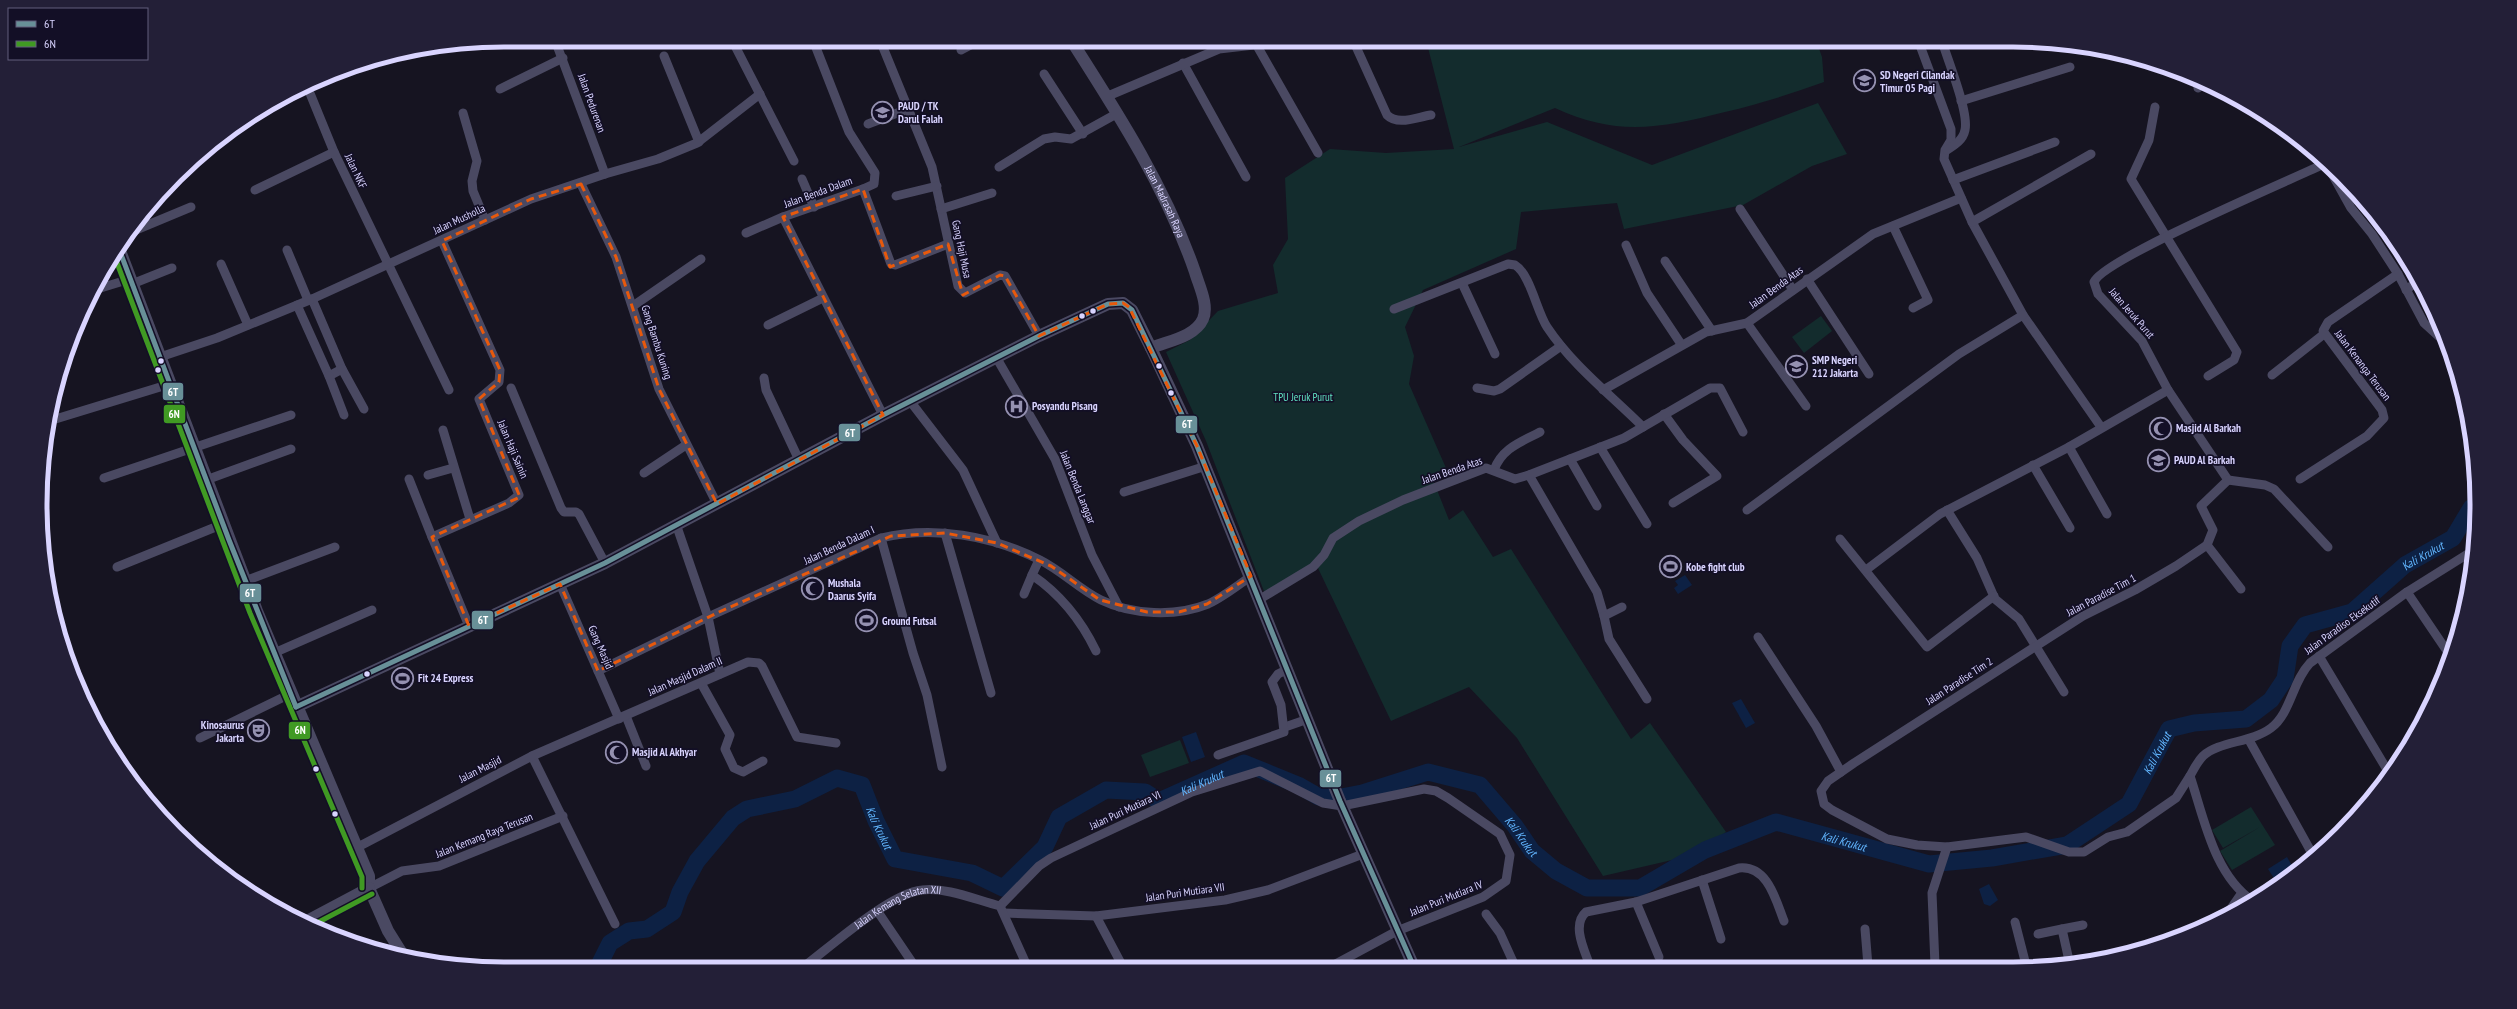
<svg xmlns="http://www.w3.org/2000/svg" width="2517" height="1009" font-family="'PT Sans Narrow',sans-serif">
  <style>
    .green { fill: #132c2d }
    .water { fill: #0d2144 }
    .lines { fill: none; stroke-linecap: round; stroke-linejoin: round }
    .river { stroke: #0d2144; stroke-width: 17 }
    .minor { stroke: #4a4962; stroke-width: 9 }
    .tertiary { stroke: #4a4962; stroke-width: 12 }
    .bus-1-casing { stroke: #130f26; stroke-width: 8 }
    .bus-2-casing { stroke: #130f26; stroke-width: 8 }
    .bus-1 { stroke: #689098; stroke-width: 5 }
    .bus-2 { stroke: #409a23; stroke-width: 5 }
    .marked { fill: none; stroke: #e8590c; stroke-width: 3; stroke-dasharray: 8 5; stroke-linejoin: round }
    .bus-dot { fill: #d9d4ff; stroke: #130f26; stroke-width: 1.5 }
    .labels { text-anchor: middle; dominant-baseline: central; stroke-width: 3.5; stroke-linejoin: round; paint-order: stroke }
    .poi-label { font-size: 11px; font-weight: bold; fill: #d9d4ff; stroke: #130f26; text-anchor: start }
    .street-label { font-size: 11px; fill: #d9d4ff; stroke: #130f26 }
    .park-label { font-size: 11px; fill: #5fe0c0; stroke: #130f26 }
    .water-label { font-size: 12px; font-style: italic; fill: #62b6ff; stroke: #130f26 }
    .rim { fill: none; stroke: #d9d4ff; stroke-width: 5 }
    .line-badge { stroke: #130f26; stroke-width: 1.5 }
    .badge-label { font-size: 11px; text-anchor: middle; font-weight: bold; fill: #fff }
  </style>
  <rect width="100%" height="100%" fill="#161421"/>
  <g class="green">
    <path d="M1426,40H1816L1822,57L1824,82C1791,94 1759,104 1725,112C1661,128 1617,137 1555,108L1459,147L1547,122L1652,165L1818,103L1847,154L1812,166L1743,205L1624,229L1617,203L1521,212L1516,249L1423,290L1405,327L1414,356L1409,384L1446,468L1431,475L1449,520L1463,510L1493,557L1511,549L1631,739L1650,723L1726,832L1698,854L1603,876L1517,738L1469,687L1391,721L1316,564L1267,599L1206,441L1166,352L1190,340L1218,311L1278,293L1273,265L1288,239L1285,178L1330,149L1386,153L1454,149Z"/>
    <path d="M1821,316L1832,331L1804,353L1792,337Z"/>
    <path d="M1180,740L1189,763L1150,777L1141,755Z"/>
    <path d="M2251,807L2275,845L2232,870L2220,851L2260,827L2223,848L2212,830Z"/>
  </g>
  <g class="water">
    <path d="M1685,575L1692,585L1678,594L1674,588L1678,585L1675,581Z"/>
    <path d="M1741,699L1755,723L1746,728L1732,703Z"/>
    <path d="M1196,732L1205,757L1191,762L1182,737Z"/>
    <path d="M2287,857L2295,871L2277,883L2268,869Z"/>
    <path d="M1989,884L1998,900L1990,906L1984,904L1979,889Z"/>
  </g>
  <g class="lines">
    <path class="river" id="s1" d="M597,969L610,943L629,931L647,929L673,912L680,892L697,861L733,818L747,809L795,799L837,778L862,785L876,821L895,859L972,873L1003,888L1045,847L1059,817L1106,790L1145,792L1159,801L1244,763L1298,785L1319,797H1341L1362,793L1428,772L1480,785L1515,826L1532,851L1556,871L1587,888H1640L1705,850L1776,822L1929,864L1992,858L2067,845L2129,804L2169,729L2194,723L2246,719L2271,700L2285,679L2290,646L2305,625L2352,612L2405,565L2453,538L2471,508H2475"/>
    <g class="minor">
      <path d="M555,40L605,174"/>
      <path d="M732,40L794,161"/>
      <path d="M813,40L849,132L875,173L874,184L863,189L783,217L883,415"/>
      <path d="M880,40L932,167L958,286L965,293L1000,275L1005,276L1039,336"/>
      <path d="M1353,40L1387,115C1398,126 1417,117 1431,115"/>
      <path d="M1918,40L1951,129V140L1945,150L1944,159L1972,222L2023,315L2101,427"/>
      <path d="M1942,41C1948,61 1969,112 1965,130C1963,140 1955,145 1947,150"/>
      <path d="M1256,44L1318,153"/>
      <path d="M961,50L980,40"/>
      <path d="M664,56L699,142"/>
      <path d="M1183,63L1246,177"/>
      <path d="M1044,74L1083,134"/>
      <path d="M2197,81L2198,88"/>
      <path d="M307,86L334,152L449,390"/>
      <path d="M500,89L563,58"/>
      <path d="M1108,96L1219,49L1298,40"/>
      <path d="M1961,101L2070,67"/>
      <path d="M2155,107L2149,140L2131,179L2237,352L2234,360L2208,376"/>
      <path d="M463,113L477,161L472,181L473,191L485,220"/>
      <path d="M868,124L908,109"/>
      <path d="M227,135L228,137"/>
      <path d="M2326,163L2351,208L2372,234L2398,274L2424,323L2446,343"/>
      <path d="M999,167L1044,139L1055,137L1071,139L1118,113"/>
      <path d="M802,179L814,207"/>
      <path d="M1953,180L2055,142"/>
      <path d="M581,184L616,257L659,389L717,504"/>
      <path d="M863,189L891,264L895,265L948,244"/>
      <path d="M255,190L334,152"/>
      <path d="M896,196L937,186"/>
      <path d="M941,209L992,193"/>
      <path d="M1740,209L1793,290"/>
      <path d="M1972,222L2091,154"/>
      <path d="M1893,226L1928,300L1913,308"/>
      <path d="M131,232L191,207"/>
      <path d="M746,233L783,217"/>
      <path d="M442,241L500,370L499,382L479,399L519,495L509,503L432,537L469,626"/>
      <path d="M1626,245L1647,293L1681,344"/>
      <path d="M287,250L308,300"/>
      <path d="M1665,261L1712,331"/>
      <path d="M221,264L248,325"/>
      <path d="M1807,279L1869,374"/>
      <path d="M1462,283L1495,354"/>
      <path d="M132,284L172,268"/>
      <path d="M94,290L130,279"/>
      <path d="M2406,290L2418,281"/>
      <path d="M297,305L329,376L342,369L312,299"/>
      <path d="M633,306L701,259"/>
      <path d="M1394,309L1508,264L1515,265C1530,274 1537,312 1547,327C1573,366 1611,395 1643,427"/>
      <path d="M1747,323L1806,406"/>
      <path d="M768,325L823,298"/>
      <path d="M160,357L217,338L312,299L531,199L605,174L658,159L697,143L760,94"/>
      <path d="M996,357L1055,459L1092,555L1119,607"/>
      <path d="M342,369L364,409"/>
      <path d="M2272,375L2324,334"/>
      <path d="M329,376L344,415"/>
      <path d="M764,378L766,390L799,460"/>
      <path d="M511,388L561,508L564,512H576L579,514L605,563"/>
      <path d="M1477,388L1494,391L1500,389L1561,346"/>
      <path d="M1603,390L1706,332L1747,323L1873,234L1961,198"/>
      <path d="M910,401L963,470L997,543"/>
      <path d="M1664,414L1683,440L1717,476L1673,503"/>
      <path d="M49,421L170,384"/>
      <path d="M443,430L470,519"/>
      <path d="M1600,447L1647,524"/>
      <path d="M2069,447L2107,514"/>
      <path d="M1570,459L1597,506"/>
      <path d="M2033,465L2070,528"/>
      <path d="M1494,470C1502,448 1521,442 1540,432"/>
      <path d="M644,473L686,445"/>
      <path d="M428,475L453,468"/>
      <path d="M1529,475L1597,592L1604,616L1622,607"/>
      <path d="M104,478L291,415"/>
      <path d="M409,479L432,537"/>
      <path d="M2300,479L2367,436L2384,418L2382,410L2323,331L2328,322L2398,274"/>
      <path d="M206,480L291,449"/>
      <path d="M2228,480L2168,390L2142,341L2098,294L2094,282C2103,259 2293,179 2326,163"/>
      <path d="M2228,480L2265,485L2274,489L2328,547"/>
      <path d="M2473,486L2476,484"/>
      <path d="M1124,492L1206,466"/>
      <path d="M1747,510L1959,354L2023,315"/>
      <path d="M1947,510L1977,558L1995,599L2019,619L2064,692"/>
      <path d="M676,524L708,617L720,674"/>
      <path d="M945,533L991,693"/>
      <path d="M881,538L913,653L927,695L942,767"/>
      <path d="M1840,539L1927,647L1994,596"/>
      <path d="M2207,545L2241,589"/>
      <path d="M1039,560L1032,575C1060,594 1081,620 1096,651"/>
      <path d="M117,567L223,524"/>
      <path d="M1866,570L1940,514L2069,447L2168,390"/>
      <path d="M245,581L335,547"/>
      <path d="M560,584L619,719"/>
      <path d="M2407,592L2451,657"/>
      <path d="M1024,594L1032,575"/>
      <path d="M1260,599L1313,567L1324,555L1333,538L1359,521L1403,500L1486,468L1515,479L1529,475L1624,438L1710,388H1720L1743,432"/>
      <path d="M1604,616L1609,639L1647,699"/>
      <path d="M1758,637L1816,726L1841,772"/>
      <path d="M274,653L372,610"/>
      <path d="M2319,656L2389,773"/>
      <path d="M598,671L708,617L881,538C934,525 992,536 1040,560C1062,571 1079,589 1101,600C1132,615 1176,617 1208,604C1223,597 1237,586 1251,576"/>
      <path d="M701,683L730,735L725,749L734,768L743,772L763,761"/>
      <path d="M626,716L646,766"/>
      <path d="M1285,727L1308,719"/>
      <path d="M200,738L290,694"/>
      <path d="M2249,740L2314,857"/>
      <path d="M1218,755L1284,732L1281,705L1272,682L1278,674L1288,669"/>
      <path d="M532,756L615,924"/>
      <path d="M2190,776L2176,798L2127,832L2108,837L2084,852H2069L2026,837L1947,847L1917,845L1887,839L1832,810L1824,804L1821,791L1828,781L1854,763L2083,616L2135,590L2176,566L2207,545L2213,530L2201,506L2228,480"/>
      <path d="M356,848L532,756L748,662L759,663L762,666L797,737L836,743"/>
      <path d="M1702,880L1721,939"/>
      <path d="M369,888L402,871L439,866L563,816"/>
      <path d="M2253,901C2214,875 2204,818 2190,776C2194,769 2197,762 2203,756C2219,741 2251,743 2271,728C2291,713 2292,682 2310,663L2407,592L2474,550"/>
      <path d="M1636,902L1659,957"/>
      <path d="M1000,906L1039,866L1051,858L1192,792L1260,771L1323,803L1342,806L1424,789L1436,791L1448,798L1500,834L1510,855L1506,881L1483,897L1397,931L1330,967"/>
      <path d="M878,912L916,968"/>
      <path d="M1004,913L1096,916L1225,900L1268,890L1363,854"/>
      <path d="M1486,914L1500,933L1515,966"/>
      <path d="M1096,916L1123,967"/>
      <path d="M2225,917L2241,894"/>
      <path d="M2015,922L2026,965"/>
      <path d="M1865,929L1868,966"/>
      <path d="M2062,929L2083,925"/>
      <path d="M2038,934L2062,929L2070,965"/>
      <path d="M1935,965L1932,893L1947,847"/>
      <path d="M1487,966H1489"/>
      <path d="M1590,966C1585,951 1571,925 1586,912L1636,902L1739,868C1768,865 1776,901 1784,921"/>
      <path id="s2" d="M802,968C829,948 890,893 922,890C947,887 976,900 1000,906L1028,968"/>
    </g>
    <g class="tertiary">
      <path id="s3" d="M1071,40C1119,115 1166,188 1195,272C1199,286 1209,305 1203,319C1195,337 1168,341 1151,348"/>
      <path d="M119,248L257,611L369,876V888"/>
      <path d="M296,707L605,563L883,415L1039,336L1108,304L1123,303L1132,310L1151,348L1197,446L1340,801L1414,967"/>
      <path d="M369,888L388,931L403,955"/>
      <path d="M305,922L369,888"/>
    </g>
    <defs>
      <g id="bus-1">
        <path d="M119,249L229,540L296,707"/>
        <path d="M296,707L605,563L883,415L1039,336L1108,304L1123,303L1132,310L1197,446L1340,801L1414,967"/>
      </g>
      <g id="bus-2">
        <path d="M114,255L250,613L362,877V888"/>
        <path d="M313,925L372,894"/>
      </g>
    </defs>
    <use href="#bus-1" class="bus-1-casing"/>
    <use href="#bus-2" class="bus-2-casing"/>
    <use href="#bus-1" class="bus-1"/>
    <use href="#bus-2" class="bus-2"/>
  </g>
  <path class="marked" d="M581,184L616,257L659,389L717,504L883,415L783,217L863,189L890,267L948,244L963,295L1000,275L1005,276L1039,336L1108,304L1123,303L1129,307L1197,446L1251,576L1207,604L1179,612H1147L1100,600L1051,566L997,543L945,533L891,536L719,612L598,671L560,584L469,626L432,537L520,497L479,399L499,382L500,370L442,241L531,199Z"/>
  <defs>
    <symbol id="school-ring" viewBox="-11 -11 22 22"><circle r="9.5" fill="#130f26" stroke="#9591b1" stroke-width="1.5"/><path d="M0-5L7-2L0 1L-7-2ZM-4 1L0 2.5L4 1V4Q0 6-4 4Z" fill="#9591b1"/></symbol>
    <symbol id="hospital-ring" viewBox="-11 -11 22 22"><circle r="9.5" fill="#130f26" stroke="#9591b1" stroke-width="1.5"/><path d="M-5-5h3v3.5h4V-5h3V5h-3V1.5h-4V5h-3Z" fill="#9591b1"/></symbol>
    <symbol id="mosque-ring" viewBox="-11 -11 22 22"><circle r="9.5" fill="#130f26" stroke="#9591b1" stroke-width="1.5"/><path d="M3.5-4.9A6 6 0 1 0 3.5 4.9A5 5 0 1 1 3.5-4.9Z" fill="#9591b1"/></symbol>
    <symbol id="stadium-ring" viewBox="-11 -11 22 22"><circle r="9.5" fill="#130f26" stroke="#9591b1" stroke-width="1.5"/><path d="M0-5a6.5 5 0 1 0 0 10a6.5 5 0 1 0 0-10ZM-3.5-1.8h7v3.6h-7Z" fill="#9591b1"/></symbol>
    <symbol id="theatre-ring" viewBox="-11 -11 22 22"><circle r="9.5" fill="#130f26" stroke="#9591b1" stroke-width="1.5"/><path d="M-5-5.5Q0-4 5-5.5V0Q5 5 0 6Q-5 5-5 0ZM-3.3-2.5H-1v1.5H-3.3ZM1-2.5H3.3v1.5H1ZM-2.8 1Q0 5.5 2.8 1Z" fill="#9591b1"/></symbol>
  </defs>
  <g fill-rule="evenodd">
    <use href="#school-ring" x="1852" y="68" width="25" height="25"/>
    <use href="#school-ring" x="870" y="100" width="25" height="25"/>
    <use href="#school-ring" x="1784" y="354" width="25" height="25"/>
    <use href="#hospital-ring" x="1004" y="394" width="25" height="25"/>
    <use href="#mosque-ring" x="2148" y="416" width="25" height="25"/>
    <use href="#school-ring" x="2146" y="448" width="25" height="25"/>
    <use href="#stadium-ring" x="1658" y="554" width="25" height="25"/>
    <use href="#mosque-ring" x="800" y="576" width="25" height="25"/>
    <use href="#stadium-ring" x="854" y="608" width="25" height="25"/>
    <use href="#stadium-ring" x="390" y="666" width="25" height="25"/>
    <use href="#theatre-ring" x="246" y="718" width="25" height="25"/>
    <use href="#mosque-ring" x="604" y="740" width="25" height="25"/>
  </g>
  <g class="bus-dot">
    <circle cx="1093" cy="311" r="3.5"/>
    <circle cx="1082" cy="316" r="3.5"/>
    <circle cx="161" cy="361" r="3.5"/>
    <circle cx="1159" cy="366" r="3.5"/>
    <circle cx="158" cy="370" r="3.5"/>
    <circle cx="1171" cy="393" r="3.5"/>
    <circle cx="367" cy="674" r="3.5"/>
    <circle cx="316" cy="769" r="3.5"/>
    <circle cx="335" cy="814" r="3.5"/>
  </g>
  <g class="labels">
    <g class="poi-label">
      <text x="1880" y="75">SD Negeri Cilandak<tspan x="1880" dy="13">Timur 05 Pagi</tspan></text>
      <text x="898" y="106">PAUD / TK<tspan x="898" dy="13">Darul Falah</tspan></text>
      <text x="1812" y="360">SMP Negeri<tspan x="1812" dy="13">212 Jakarta</tspan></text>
      <text x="1032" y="406">Posyandu Pisang</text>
      <text x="2176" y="428">Masjid Al Barkah</text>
      <text x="2174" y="460">PAUD Al Barkah</text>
      <text x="1686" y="567">Kobe fight club</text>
      <text x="828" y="583">Mushala<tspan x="828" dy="13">Daarus Syifa</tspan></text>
      <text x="882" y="621">Ground Futsal</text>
      <text x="418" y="678">Fit 24 Express</text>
      <text x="244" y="725" text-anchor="end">Kinosaurus<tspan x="244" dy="13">Jakarta</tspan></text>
      <text x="632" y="752">Masjid Al Akhyar</text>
    </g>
    <g class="street-label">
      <text transform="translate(592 103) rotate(70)">Jalan Pedurenan</text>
      <text transform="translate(356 171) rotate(65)">Jalan NKF</text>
      <text transform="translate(818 192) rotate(-20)">Jalan Benda Dalam</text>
      <text stroke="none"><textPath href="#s3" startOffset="187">Jalan Madrasah Raya</textPath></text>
      <text transform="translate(459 219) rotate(-25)">Jalan Musholla</text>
      <text transform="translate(962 249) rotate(78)">Gang Haji Musa</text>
      <text transform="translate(1776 287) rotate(-36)">Jalan Benda Atas</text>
      <text transform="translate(2132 313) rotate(49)">Jalan Jeruk Purut</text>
      <text transform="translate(657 342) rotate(72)">Gang Bambu Kuning</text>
      <text transform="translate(2363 365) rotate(53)">Jalan Kenanga Terusan</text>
      <text transform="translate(513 449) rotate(67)">Jalan Haji Sainin</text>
      <text transform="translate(1452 470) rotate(-19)">Jalan Benda Atas</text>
      <text transform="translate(1078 487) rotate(68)">Jalan Benda Langgar</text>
      <text transform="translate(839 545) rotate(-25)">Jalan Benda Dalam I</text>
      <text transform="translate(2101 595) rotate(-28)">Jalan Paradise Tim 1</text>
      <text transform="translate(2342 625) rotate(-36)">Jalan Paradiso Eksekutif</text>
      <text transform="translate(601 647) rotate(66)">Gang Masjid</text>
      <text transform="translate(685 676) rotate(-24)">Jalan Masjid Dalam II</text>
      <text transform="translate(1959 681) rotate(-33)">Jalan Paradise Tim 2</text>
      <text transform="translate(480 769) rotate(-27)">Jalan Masjid</text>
      <text transform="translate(1125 810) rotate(-25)">Jalan Puri Mutiara VI</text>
      <text transform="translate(484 835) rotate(-22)">Jalan Kemang Raya Terusan</text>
      <text transform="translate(1185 892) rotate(-8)">Jalan Puri Mutiara VII</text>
      <text transform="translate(1446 898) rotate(-22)">Jalan Puri Mutiara IV</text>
      <text stroke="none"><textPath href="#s2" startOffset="116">Jalan Kemang Selatan XII</textPath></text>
    </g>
    <g class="park-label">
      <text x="1303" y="397">TPU Jeruk Purut</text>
    </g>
    <g class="water-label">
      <text stroke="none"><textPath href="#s1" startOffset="2235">Kali Krukut</textPath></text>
      <text stroke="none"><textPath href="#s1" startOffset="1875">Kali Krukut</textPath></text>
      <text stroke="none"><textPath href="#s1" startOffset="794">Kali Krukut</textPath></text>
      <text stroke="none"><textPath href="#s1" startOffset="398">Kali Krukut</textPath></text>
      <text stroke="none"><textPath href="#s1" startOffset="1155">Kali Krukut</textPath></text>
      <text stroke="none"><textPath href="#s1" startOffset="1515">Kali Krukut</textPath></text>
    </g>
  </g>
  <path d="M0 0H2517V1009H0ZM504 47H2013A457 457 0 0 1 2470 504V505A457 457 0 0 1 2013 962H504A457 457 0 0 1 47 505V504A457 457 0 0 1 504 47Z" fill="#231f37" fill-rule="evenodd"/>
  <path class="rim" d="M504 47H2013A457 457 0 0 1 2470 504V505A457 457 0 0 1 2013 962H504A457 457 0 0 1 47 505V504A457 457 0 0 1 504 47Z"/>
  <g class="line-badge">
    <rect x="162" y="382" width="22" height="19" rx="4" fill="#689098"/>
    <rect x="163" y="404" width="23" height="20" rx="4" fill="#409a23"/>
    <rect x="1175" y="415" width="23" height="19" rx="4" fill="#689098"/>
    <rect x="838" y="423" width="23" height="19" rx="4" fill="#689098"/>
    <rect x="239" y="583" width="23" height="20" rx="4" fill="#689098"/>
    <rect x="471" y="610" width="23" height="20" rx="4" fill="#689098"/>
    <rect x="288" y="721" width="23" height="19" rx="4" fill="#409a23"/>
    <rect x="1319" y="769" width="23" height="19" rx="4" fill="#689098"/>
  </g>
  <g class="badge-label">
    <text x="173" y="396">6T</text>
    <text x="174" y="418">6N</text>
    <text x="1187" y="428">6T</text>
    <text x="850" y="437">6T</text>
    <text x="250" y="597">6T</text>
    <text x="483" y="624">6T</text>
    <text x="300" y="734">6N</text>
    <text x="1331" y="782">6T</text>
  </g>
  <rect x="8" y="8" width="140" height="52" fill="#130f26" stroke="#625e7d"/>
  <rect x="16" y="21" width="20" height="6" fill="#689098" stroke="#625e7d"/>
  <text x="44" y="28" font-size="12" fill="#d9d4ff">6T</text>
  <rect x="16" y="41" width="20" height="6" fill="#409a23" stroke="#625e7d"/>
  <text x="44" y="48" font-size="12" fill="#d9d4ff">6N</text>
</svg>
